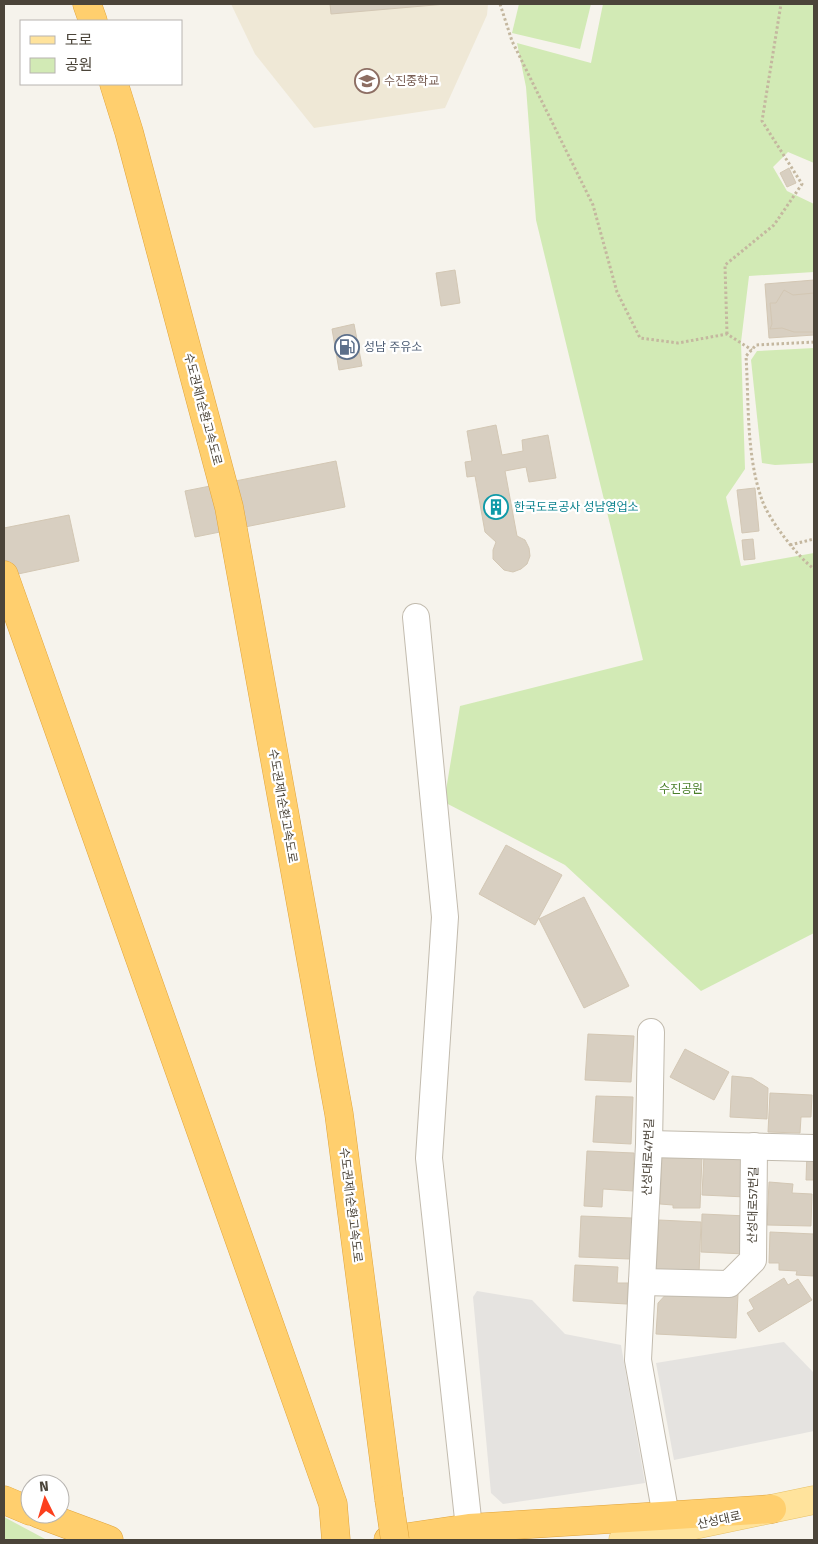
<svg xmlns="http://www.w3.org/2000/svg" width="818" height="1544" font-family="'Fira Sans','Noto Sans KR',sans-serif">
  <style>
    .education { fill: #efe8d6 }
    .green { fill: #d2eab5 }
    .parking { fill: #e5e3e0 }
    .building { fill: #d8cfc1; stroke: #d3c7b4 }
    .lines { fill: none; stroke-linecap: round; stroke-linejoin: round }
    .street-casing { stroke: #c2bbae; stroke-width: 28 }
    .primary-casing { stroke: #e6c16a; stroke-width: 29 }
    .highway-casing { stroke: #e0a43c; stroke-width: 29 }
    .path { stroke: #c4b79f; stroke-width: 3; stroke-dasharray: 2.5 2.5; stroke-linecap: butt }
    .street { stroke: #fff; stroke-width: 26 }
    .primary { stroke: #ffe39c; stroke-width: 28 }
    .highway { stroke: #ffcf6e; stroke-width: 28 }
    .highway-bridge-casing { stroke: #e0a43c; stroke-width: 29; stroke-linecap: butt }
    .highway-bridge { stroke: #ffcf6e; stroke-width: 28 }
    .labels { text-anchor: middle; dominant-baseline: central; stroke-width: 4.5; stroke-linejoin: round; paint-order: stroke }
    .education-label { font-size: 12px; fill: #785e54; stroke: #fff; text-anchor: start }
    .service-label { font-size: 12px; fill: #4e5e75; stroke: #fff; text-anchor: start }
    .street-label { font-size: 12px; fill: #4b4439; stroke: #fff }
    .culture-label { font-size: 12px; fill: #0d838f; stroke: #fff; text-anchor: start }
    .park-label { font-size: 12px; fill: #4a7f2a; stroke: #fff }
  </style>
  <rect width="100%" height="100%" fill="#f6f3ec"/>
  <path class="education" d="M231,4H488L487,15L445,108L314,128L255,54Z"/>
  <g class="green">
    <path d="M519,4H591L580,49L512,33Z"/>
    <path d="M603,4H814V163L788,152L773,167L787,191L814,204V272L749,276L741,342L745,469L726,497L741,566L814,553V933L701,991L565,865L444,802L460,706L643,660L536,220L526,87L517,43L591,63Z"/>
    <path d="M814,348V463L775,465L762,463L751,360L757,351Z"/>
    <path d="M4,1517L47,1540H4Z"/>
  </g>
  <g class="parking">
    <path d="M477,1291L532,1300L565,1334L621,1345L645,1483L503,1504L491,1493L473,1297Z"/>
    <path d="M784,1342L814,1373V1431L674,1460L656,1363Z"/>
  </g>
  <g class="building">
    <path d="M330,4H446L331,14Z"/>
    <path d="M789,168L796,183L787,187L780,173Z"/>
    <path d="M455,270L460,303L441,306L436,273Z"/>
    <path d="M814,280V335L769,338L765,284Z"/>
    <path d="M784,290L793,295L814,293V332H794L782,328L770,329L772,324L770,303H776Z"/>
    <path d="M354,324L362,366L339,370L332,329Z"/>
    <path d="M496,425L502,455L523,451L522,440L548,435L556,478L529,482L526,467L505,471L517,536L525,540L529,548L530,556L527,564L521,569L513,572L504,570L493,559V550L496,542L485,532L475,476L467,477L465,462L472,461L467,431Z"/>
    <path d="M336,461L345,507L195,537L185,491Z"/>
    <path d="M755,488L759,531L742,533L737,490Z"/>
    <path d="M69,515L79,561L4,577V528Z"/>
    <path d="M753,539L755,559L744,560L742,540Z"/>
    <path d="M506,845L562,875L535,925L479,894Z"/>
    <path d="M584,897L629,986L584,1008L539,919Z"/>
    <path d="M588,1034L634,1036L631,1082L585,1080Z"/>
    <path d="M685,1049L729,1072L714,1100L670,1077Z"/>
    <path d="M732,1076L752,1078L768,1088L767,1119L730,1117Z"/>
    <path d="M770,1093L812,1095L811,1117H801L800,1133L768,1132Z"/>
    <path d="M596,1096L633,1097L631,1144L593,1142Z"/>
    <path d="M587,1151L634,1153L633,1191L603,1189L602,1207L584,1206Z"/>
    <path d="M807,1153H814V1180H806Z"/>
    <path d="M704,1155L747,1157L746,1197L702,1195Z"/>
    <path d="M662,1156L702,1157L700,1208H673V1205L660,1204Z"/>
    <path d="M769,1182L793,1184L792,1193L812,1194L811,1226L767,1225Z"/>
    <path d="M702,1214L747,1216L745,1254L701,1252Z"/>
    <path d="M581,1216L632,1218L630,1259L579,1257Z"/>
    <path d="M659,1220L701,1222L699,1274L656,1272Z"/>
    <path d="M770,1232L814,1234V1276L796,1275L797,1271L779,1270V1263H769Z"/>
    <path d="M575,1265L618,1267L617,1283H628L627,1304L573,1301Z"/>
    <path d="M784,1278L788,1285L798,1279L812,1300L759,1332L747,1313L754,1309L749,1300Z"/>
    <path d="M670,1290L738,1294L736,1338L656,1334L658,1303Z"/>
  </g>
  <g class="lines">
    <defs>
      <g id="street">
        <path d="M416,617L445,917L429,1158L469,1528"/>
        <path d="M651,1032L649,1144L638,1360L666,1516"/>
        <path d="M649,1144L814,1148"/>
        <path d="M642,1282L729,1284L753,1260L754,1146"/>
      </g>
      <path id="primary" d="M623,1540L814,1500"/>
      <g id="highway">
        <path d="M87,4L93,21"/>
        <path d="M114,84L129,132L229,507L339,1114L389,1499"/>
        <path d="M4,575L333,1504L336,1540"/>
        <path d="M4,1500L30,1511"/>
        <path d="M39,1514L109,1540"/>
        <path d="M388,1540L469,1528L772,1509"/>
      </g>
    </defs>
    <use href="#street" class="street-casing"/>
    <use href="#primary" class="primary-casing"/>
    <use href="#highway" class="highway-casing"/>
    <g class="path">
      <path d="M500,4L512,41L593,205L617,292L640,338L678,343L727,334L752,350"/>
      <path d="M727,334L725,265L774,225L802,184L762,121L781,4"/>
      <path d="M814,342L756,345L746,356C749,403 746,455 762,500C769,520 797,556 814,569"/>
      <path d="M790,545L814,539"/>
    </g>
    <use href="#street" class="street"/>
    <use href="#primary" class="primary"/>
    <use href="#highway" class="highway"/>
    <defs>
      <path id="highway-bridge" d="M389,1499L395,1540"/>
    </defs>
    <use href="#highway-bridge" class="highway-bridge-casing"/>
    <use href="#highway-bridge" class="highway-bridge"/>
  </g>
  <defs>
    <symbol id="school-ring" viewBox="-11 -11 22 22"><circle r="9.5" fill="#fff" stroke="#8d6e63" stroke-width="1.5"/><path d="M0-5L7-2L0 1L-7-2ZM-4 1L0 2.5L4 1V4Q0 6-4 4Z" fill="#8d6e63"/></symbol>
    <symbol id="fuel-ring" viewBox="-11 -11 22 22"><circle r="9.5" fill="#fff" stroke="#5c6f8a" stroke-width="1.5"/><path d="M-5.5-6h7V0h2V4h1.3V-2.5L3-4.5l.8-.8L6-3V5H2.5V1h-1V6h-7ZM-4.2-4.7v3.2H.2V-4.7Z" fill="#5c6f8a"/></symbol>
    <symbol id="building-ring" viewBox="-11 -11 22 22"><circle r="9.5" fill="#fff" stroke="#0f9aa8" stroke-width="1.5"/><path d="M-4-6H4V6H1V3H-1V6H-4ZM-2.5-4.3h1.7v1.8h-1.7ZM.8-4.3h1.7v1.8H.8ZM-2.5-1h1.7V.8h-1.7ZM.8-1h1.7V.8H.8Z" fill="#0f9aa8"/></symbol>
  </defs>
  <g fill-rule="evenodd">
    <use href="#school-ring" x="353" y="67" width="28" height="28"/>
    <use href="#fuel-ring" x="333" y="333" width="28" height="28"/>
    <use href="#building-ring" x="482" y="493" width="28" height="28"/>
  </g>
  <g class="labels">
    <g class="education-label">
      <text x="384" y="81">수진중학교</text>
    </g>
    <g class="service-label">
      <text x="364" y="347">성남 주유소</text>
    </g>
    <g class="street-label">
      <text transform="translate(203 409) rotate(75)">수도권제1순환고속도로</text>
      <text transform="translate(283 806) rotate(80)">수도권제1순환고속도로</text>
      <text transform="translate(648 1157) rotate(-88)">산성대로47번길</text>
      <text transform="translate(351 1205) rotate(83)">수도권제1순환고속도로</text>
      <text transform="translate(753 1205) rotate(-89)">산성대로57번길</text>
      <text transform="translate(719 1520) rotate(-12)">산성대로</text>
    </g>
    <g class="culture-label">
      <text x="514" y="507">한국도로공사 성남영업소</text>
    </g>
    <g class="park-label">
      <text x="681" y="789">수진공원</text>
    </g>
  </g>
  <rect width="818" height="1544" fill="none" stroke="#4b4439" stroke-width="10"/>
  <rect x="20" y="20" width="162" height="65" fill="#ffffff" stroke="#b7b4b0"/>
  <rect x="30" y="36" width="25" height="8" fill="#ffe39c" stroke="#b7b4b0"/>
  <text x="65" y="45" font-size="15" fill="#4b4439">도로</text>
  <rect x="30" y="58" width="25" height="15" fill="#d2eab5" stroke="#b7b4b0"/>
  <text x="65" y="70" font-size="15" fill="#4b4439">공원</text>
  <g transform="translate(45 1499) rotate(355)"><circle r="24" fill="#ffffff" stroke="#b7b4b0"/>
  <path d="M0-4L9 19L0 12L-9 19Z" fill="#fc3f1d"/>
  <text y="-8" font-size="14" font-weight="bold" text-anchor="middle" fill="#4b4439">N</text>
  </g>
</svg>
